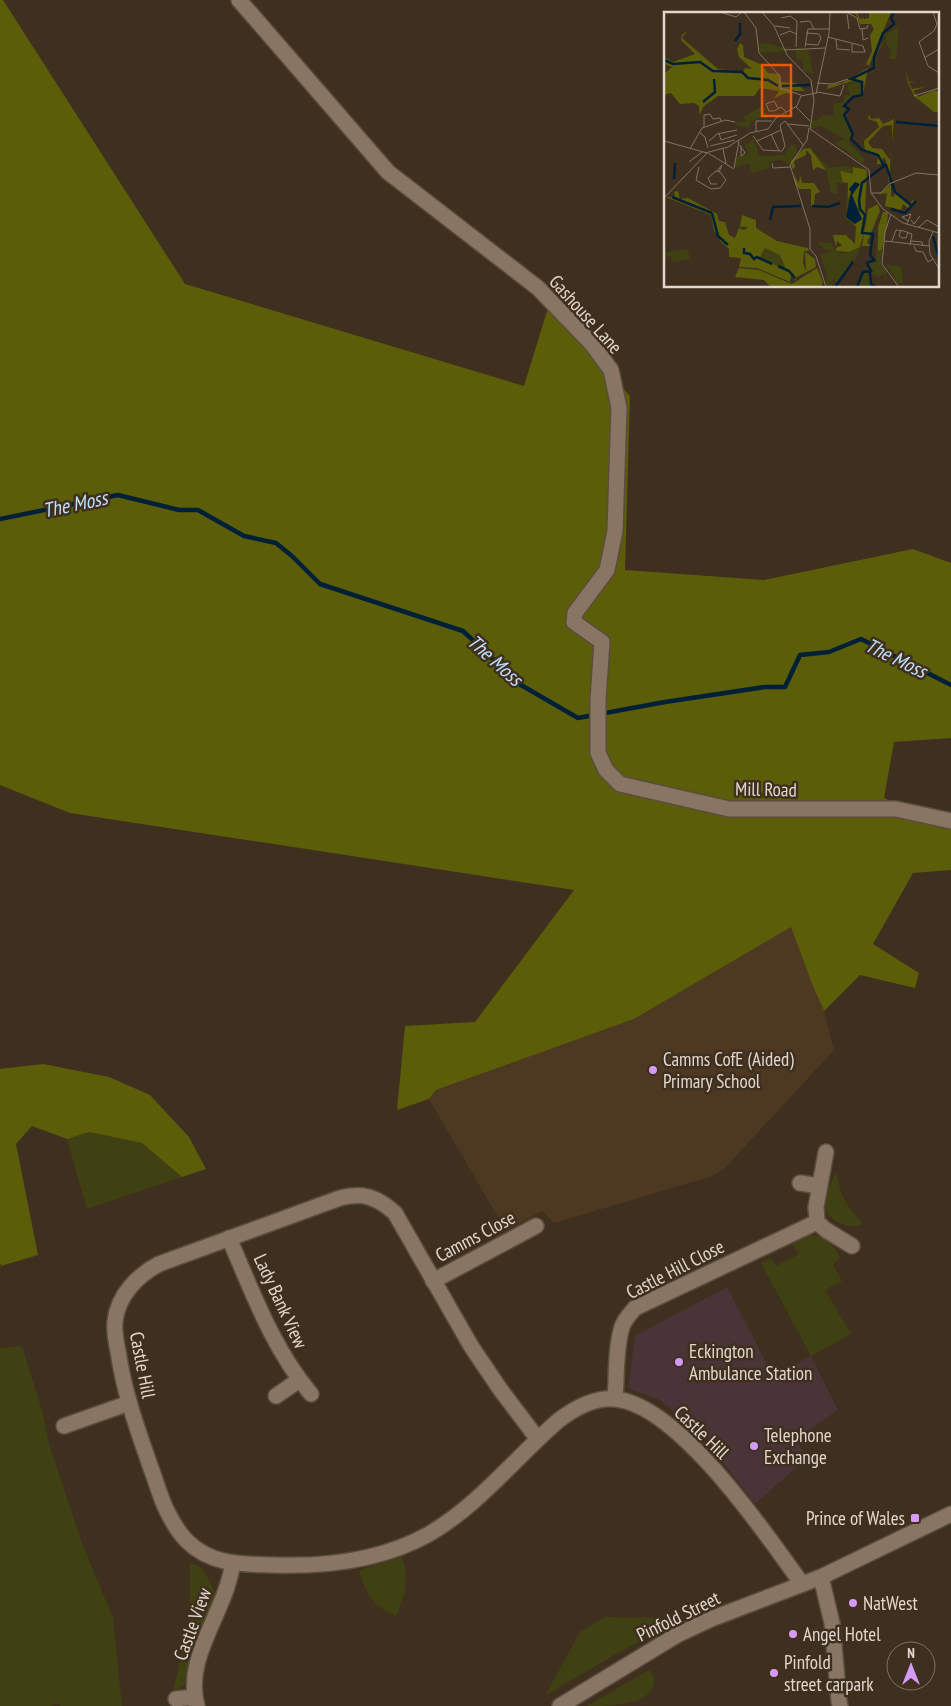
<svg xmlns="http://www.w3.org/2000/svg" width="951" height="1706" font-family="'PT Sans Narrow',sans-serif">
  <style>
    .industrial { fill: #493437 }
    .built { fill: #4d3822 }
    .green { fill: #404112 }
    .forest { fill: #5c5d09 }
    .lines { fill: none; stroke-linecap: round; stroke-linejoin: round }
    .stream { stroke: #002037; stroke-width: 4.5 }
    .street-casing { stroke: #5a4d3e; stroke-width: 18 }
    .secondary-casing { stroke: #5a4d3e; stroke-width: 18 }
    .street { stroke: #887563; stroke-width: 15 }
    .secondary { stroke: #887563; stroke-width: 15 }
    .poi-dot { fill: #d69bfa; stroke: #3f2f1f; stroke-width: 2 }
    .labels { text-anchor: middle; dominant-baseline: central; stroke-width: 5; stroke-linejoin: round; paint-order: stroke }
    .street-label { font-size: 19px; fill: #e1d7cd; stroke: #3f2f1f }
    .poi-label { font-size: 19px; fill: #e1d7cd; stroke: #3f2f1f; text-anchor: start }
    .water-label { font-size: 20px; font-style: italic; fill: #bfe0fb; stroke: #3f2f1f }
    .inset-river { fill: none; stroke: #002037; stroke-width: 2.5 }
    .inset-road { fill: none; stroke: #807265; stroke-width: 1 }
    .view { fill: #e8590c; fill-opacity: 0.15; stroke: #e8590c; stroke-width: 2.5 }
    .inset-edge { fill: none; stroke: #e1d7cd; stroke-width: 2.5 }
  </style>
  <rect width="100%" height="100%" fill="#3f2f1f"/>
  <path class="industrial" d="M727,1287L773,1376L811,1356L838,1410L795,1440L807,1458L755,1504L704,1438L660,1400L628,1388L635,1336Z"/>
  <path class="built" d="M791,926L812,984L824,1011L834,1050L725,1168L713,1176L554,1223L542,1211L506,1231L429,1099L436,1090L634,1019Z"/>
  <g class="green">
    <path d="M89,1132L142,1143L182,1177L87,1209L67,1139Z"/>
    <path d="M836,1172C841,1197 846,1205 863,1224C854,1227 849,1227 840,1223C815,1212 828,1191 836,1172Z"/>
    <path d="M811,1235C827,1237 833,1244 840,1258L833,1264L842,1281L825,1290L851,1334L811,1356L761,1263L771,1258L776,1266L799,1254L792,1244Z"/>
    <path d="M22,1346L43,1414L49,1444L82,1543L113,1618L122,1706H61L58,1703L51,1706H0V1348Z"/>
    <path d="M402,1557C409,1579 405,1596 396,1616C371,1605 367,1596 359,1570Z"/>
    <path d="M190,1562L203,1569L216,1595V1601L194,1639L184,1686L173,1692L190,1616Z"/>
    <path d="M605,1617L663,1618L669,1626L614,1655L545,1696L580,1632Z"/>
    <path d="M649,1670C655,1676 655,1681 652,1688C645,1706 607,1706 587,1706Z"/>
  </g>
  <g class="forest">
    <path d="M0,0H3L185,284L524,386L548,308L630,396L625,570L764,580L913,549L951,563V738L894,742L884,798L951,828V870L913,873L873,944L919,973L915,988L860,975L824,1011L812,984L791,927L634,1019L436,1090L429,1099L397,1110L405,1026L475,1022L574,890L70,813L0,785Z"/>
    <path d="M43,1064L109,1077L150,1095L189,1137L206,1169L182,1177L142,1143L89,1132L67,1139L32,1126L16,1144L38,1255L1,1266L0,1262V1069Z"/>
  </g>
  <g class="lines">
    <path class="stream" d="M0,519L118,495L179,510H198L244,536L276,543L292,556L320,584L463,631L521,685L578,718L665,702L765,687H785L800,655L829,652L861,639L951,685"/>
    <defs>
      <g id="street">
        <path d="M239,0L388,172L538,288L592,344L611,370L619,408L615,531L607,570L575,613L574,622L602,642L598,700V753L606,770L620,784L729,809H896L951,821"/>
        <path d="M826,1152L816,1207L817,1222L826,1230L852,1246"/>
        <path d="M800,1183L819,1186"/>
        <path d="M229,1238C252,1291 273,1349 311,1394"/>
        <path d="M433,1281L536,1226"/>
        <path d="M276,1396L299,1380"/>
        <path d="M615,1399C617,1376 615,1350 622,1327C624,1320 630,1314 635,1308L817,1222"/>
        <path d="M64,1426L129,1403"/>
        <path d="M537,1438L500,1389L471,1346L395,1213C377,1197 363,1192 340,1198L159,1264C138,1275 118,1295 115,1321C114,1331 116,1342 118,1351C124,1393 138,1431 152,1471C157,1484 161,1500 168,1513C173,1523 179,1533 187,1541C211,1565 241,1564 272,1565C326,1567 381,1561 429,1534C479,1505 516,1457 559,1420C575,1408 594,1397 615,1399C679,1405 766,1534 802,1584"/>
        <path d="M821,1577L832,1623L839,1701L840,1706"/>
        <path d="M176,1699L195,1697"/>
        <path d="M197,1706C187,1670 207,1637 220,1605C226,1592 230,1578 233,1564"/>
      </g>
      <path id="secondary" d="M560,1706L677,1635L711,1619L821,1577L951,1514"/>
    </defs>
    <use href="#street" class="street-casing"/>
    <use href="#secondary" class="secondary-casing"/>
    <use href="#street" class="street"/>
    <use href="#secondary" class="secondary"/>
  </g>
  <g class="poi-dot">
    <circle cx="653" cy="1070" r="5"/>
    <circle cx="679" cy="1362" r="5"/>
    <circle cx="754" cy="1446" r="5"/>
    <rect x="910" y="1513" width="10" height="10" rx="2.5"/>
    <circle cx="853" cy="1603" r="5"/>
    <circle cx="793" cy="1634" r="5"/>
    <circle cx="774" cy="1673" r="5"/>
  </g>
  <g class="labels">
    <g class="street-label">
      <text transform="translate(586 314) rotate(48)">Gashouse Lane</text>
      <text transform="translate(766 789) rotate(1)">Mill Road</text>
      <text transform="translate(475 1236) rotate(-28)">Camms Close</text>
      <text transform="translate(675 1269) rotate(-27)">Castle Hill Close</text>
      <text transform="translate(281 1301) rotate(65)">Lady Bank View</text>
      <text transform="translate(143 1365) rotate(79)">Castle Hill</text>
      <text transform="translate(702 1432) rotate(44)">Castle Hill</text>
      <text transform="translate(678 1616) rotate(-26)">Pinfold Street</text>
      <text transform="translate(192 1624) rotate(-70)">Castle View</text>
    </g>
    <g class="poi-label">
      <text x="663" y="1059">Camms CofE (Aided)<tspan x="663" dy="22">Primary School</tspan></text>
      <text x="689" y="1351">Eckington<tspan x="689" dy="22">Ambulance Station</tspan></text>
      <text x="764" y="1435">Telephone<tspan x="764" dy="22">Exchange</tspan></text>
      <text x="905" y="1518" text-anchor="end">Prince of Wales</text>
      <text x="863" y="1603">NatWest</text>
      <text x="803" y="1634">Angel Hotel</text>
      <text x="784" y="1662">Pinfold<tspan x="784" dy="22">street carpark</tspan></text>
    </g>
    <g class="water-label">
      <text transform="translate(75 504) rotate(-12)">The Moss</text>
      <text transform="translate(896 658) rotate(26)">The Moss</text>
      <text transform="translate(495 660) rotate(42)">The Moss</text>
    </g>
  </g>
  <g transform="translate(664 12)">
    <rect width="275" height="275" fill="#3f2f1f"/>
    <path d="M235,14L232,52V47H225L227,40L221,29L212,44L213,54L210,59L205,63L211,54V43L215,33L222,27V22ZM103,31L121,36L131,34L120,39L96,41L95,32ZM132,36L144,37L149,62L139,59L138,47H132ZM190,69L197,70V82L185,87L179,95L183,97L179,103L188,123L184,130L200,146L199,152L171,131L180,127L157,114L147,117V108L152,109L159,103L170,104L169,92L180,90V83H186L183,73ZM99,93L104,110L100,104L87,110L85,116L72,113L70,110H82L80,105ZM89,127L96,144L121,143L126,134L131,133L133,138L125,152L118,148L105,150L106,156L87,161L85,151L70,156L74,144L85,142L80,131L84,132ZM144,129L149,140L165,156L179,154L200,157L197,232L190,229L192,215L181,206L184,171H172L174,182L167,181L162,157L148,142ZM213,217L214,238L218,237L217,253L224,260L221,262L225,274L219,262L212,266L211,262L208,264L207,275H194L199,260H208L204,251H212ZM153,230L168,231L171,240L184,241L196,235L191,248H188L174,271L168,267L170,274L165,269L169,275L162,273L163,262L156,243L169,239L161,238ZM101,235L116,243L123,258L95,247ZM24,237L26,247L8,250L7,244L0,245V241ZM222,252L237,255L239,270L234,272Z" fill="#404112"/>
    <path d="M185,0H193L196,7H199L197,1L200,7L205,6V0H227L205,54L202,52L208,39L206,23L210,17L207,12H196L192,2ZM23,19L18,26L54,57L79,60L81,56L88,57L75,45L73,37L76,31L79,33L80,45L98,53L104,61L115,62L117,70L132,71L141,79H130L125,75L126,82L122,81L110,86L115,79L96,76L90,84H54L40,94L35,103V94L30,91L16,92L7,81L0,83V62L8,55L0,52V45L9,50L31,42L17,28L18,23ZM204,56L199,82L198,69L192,68L163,77L164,73L178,71ZM241,57L245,70H252L245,71L248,77L261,75L249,79L254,85L271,78L275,80V100H270L250,84L244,71ZM205,102L207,107L215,106L219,112L230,107L228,131V113L219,114L204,130L208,136L218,137L226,148L227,137L225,171L222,148L219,145L218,152H213L214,143L201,139L200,129L215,115L213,110L204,107ZM146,136L162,158L153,155L149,158L147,143L142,138V143L130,149L131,155L128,157L127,149L139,137ZM189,155L203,158L200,221L196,235L185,240L172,239V236L178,233L173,229L172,235L169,223H182L191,232L192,215L189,211L198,208L187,181L184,187V171L179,170L176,159L189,162ZM136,162L138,171H150L156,180L151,182L150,194H147V177H135L131,172L130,163L135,171ZM227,172V184L230,185L231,181L246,191L251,186L245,197L239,192L237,198L221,194L223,181L215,182ZM14,179L16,187L24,186L53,202L55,209L61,210L65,223L71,226L75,216L80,218L84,215H76L78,203L92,208V216L113,229L144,236L145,239H140L139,251L142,259L141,240L151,247L152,255L131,266L132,269L127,263L126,270L93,256L75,255L77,246L65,245V237L57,230L50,218L47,203L2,185H11L10,180ZM101,236L116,243L122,257L95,247ZM214,192L216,199L203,231L208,234H198L204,197ZM219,200H224L223,213L218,237L214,239V215ZM75,256L95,258L128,272L153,256L159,270L157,275H107L100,268L71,265Z" fill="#5c5d09" fill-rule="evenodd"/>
    <path d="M191,170L196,172L188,183L198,207L191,212L182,205L187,180L185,177Z" fill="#002037"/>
    <path class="inset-river" d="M71,29L76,22V11M0,48L9,52L36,50L49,59L78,60L84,66L104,68L114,74M118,74L146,73M39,90L51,80L50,67M232,110L275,114M218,152L222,153L231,180L247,193M10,167L11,151M8,185L48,201M148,194L164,195L176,191M227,197L241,201L252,189M48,201L54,224L64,233M106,208L109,195L137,194M269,224L275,247M80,236V241L86,242L90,247L93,245L108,252M114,254L125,259L131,266M206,260L207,272L212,275M171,275L189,250M193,275L199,260L207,259L203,251L210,248L206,243L209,222L198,221L201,203L196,197L195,188L198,171L220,154L214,143L198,138L187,127L189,122L180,103L185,97L180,94L189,85L198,83V70L187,67L210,56V45L219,21L230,12L227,6L230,0"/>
    <path class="inset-road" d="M56,0L72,5L78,0M80,0L92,16L95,41L116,64V76L137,83M98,0L110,14L123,43L147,68L150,89L146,117L205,158L207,181L219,197L239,211L275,221M269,0L273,12L270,19M184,1L193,6L196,17L203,16L204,13M183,2L185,17M117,6L126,4L133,9L132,35M136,10L146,9L150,17M111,14L126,16M198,17L199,28L204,26M270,19L255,30L264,54L275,61M116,23L126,19L132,22M164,25L199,34L201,40H188V32M172,27L173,37L186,38M141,32L154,33L157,26L155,22L142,21M141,35L144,17H166M121,38L161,36M260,46L275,37M153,71L169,72L184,67M153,80L176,84L180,73M152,82L165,21L166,0M250,84L275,76M132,95L146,109M114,96L110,89L102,92L105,99H110L117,95L122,100M124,112L145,114M116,113L121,109L139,133M40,115V103L46,102L49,107L56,106L57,109M145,116L143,128L126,153L146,217V237L152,244L162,275M92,119V109H108M35,120L41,125L44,136M55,121L57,128L73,123M107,122L115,139M89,124L99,138L118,139L121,134L116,113M0,129L43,141M45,129L53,122L73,118M93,129L117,118M75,133L77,134V135L79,138L80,139L81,141L77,144V135M46,134L71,128M26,137L38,116L61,108L71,110M59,137L62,152M41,141L64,135L86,121L104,117L112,106L133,94L137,84L152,81M44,141L70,157M25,150L38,140M108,151L109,156L126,155M35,155L32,168L47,177L56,176L62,168L56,160M70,156L75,129M53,159L58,153L55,160M53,172H47L44,166L52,159L56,160M208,181H217L225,172L252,161L275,163M0,186L43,141M227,202L221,220L218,252L235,275M247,208L250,212L256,204M243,212L247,202L238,205L244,209M255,215L263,208L275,215M237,218L235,224L238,226H242L244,220M269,220L265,229L266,242L275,257M221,229L265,234M228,229L232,218L240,219L248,222L246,233M247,229L258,230L259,234M250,234L252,239L259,240L264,250L269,247"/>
    <path class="view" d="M98,53H127V104H98Z"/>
    <rect width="275" height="275" class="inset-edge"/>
  </g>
  <g transform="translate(911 1666)"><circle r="24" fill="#3f2f1f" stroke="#807265"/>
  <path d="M0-4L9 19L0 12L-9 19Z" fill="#d69bfa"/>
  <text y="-8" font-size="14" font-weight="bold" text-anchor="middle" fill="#e1d7cd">N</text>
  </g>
</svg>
